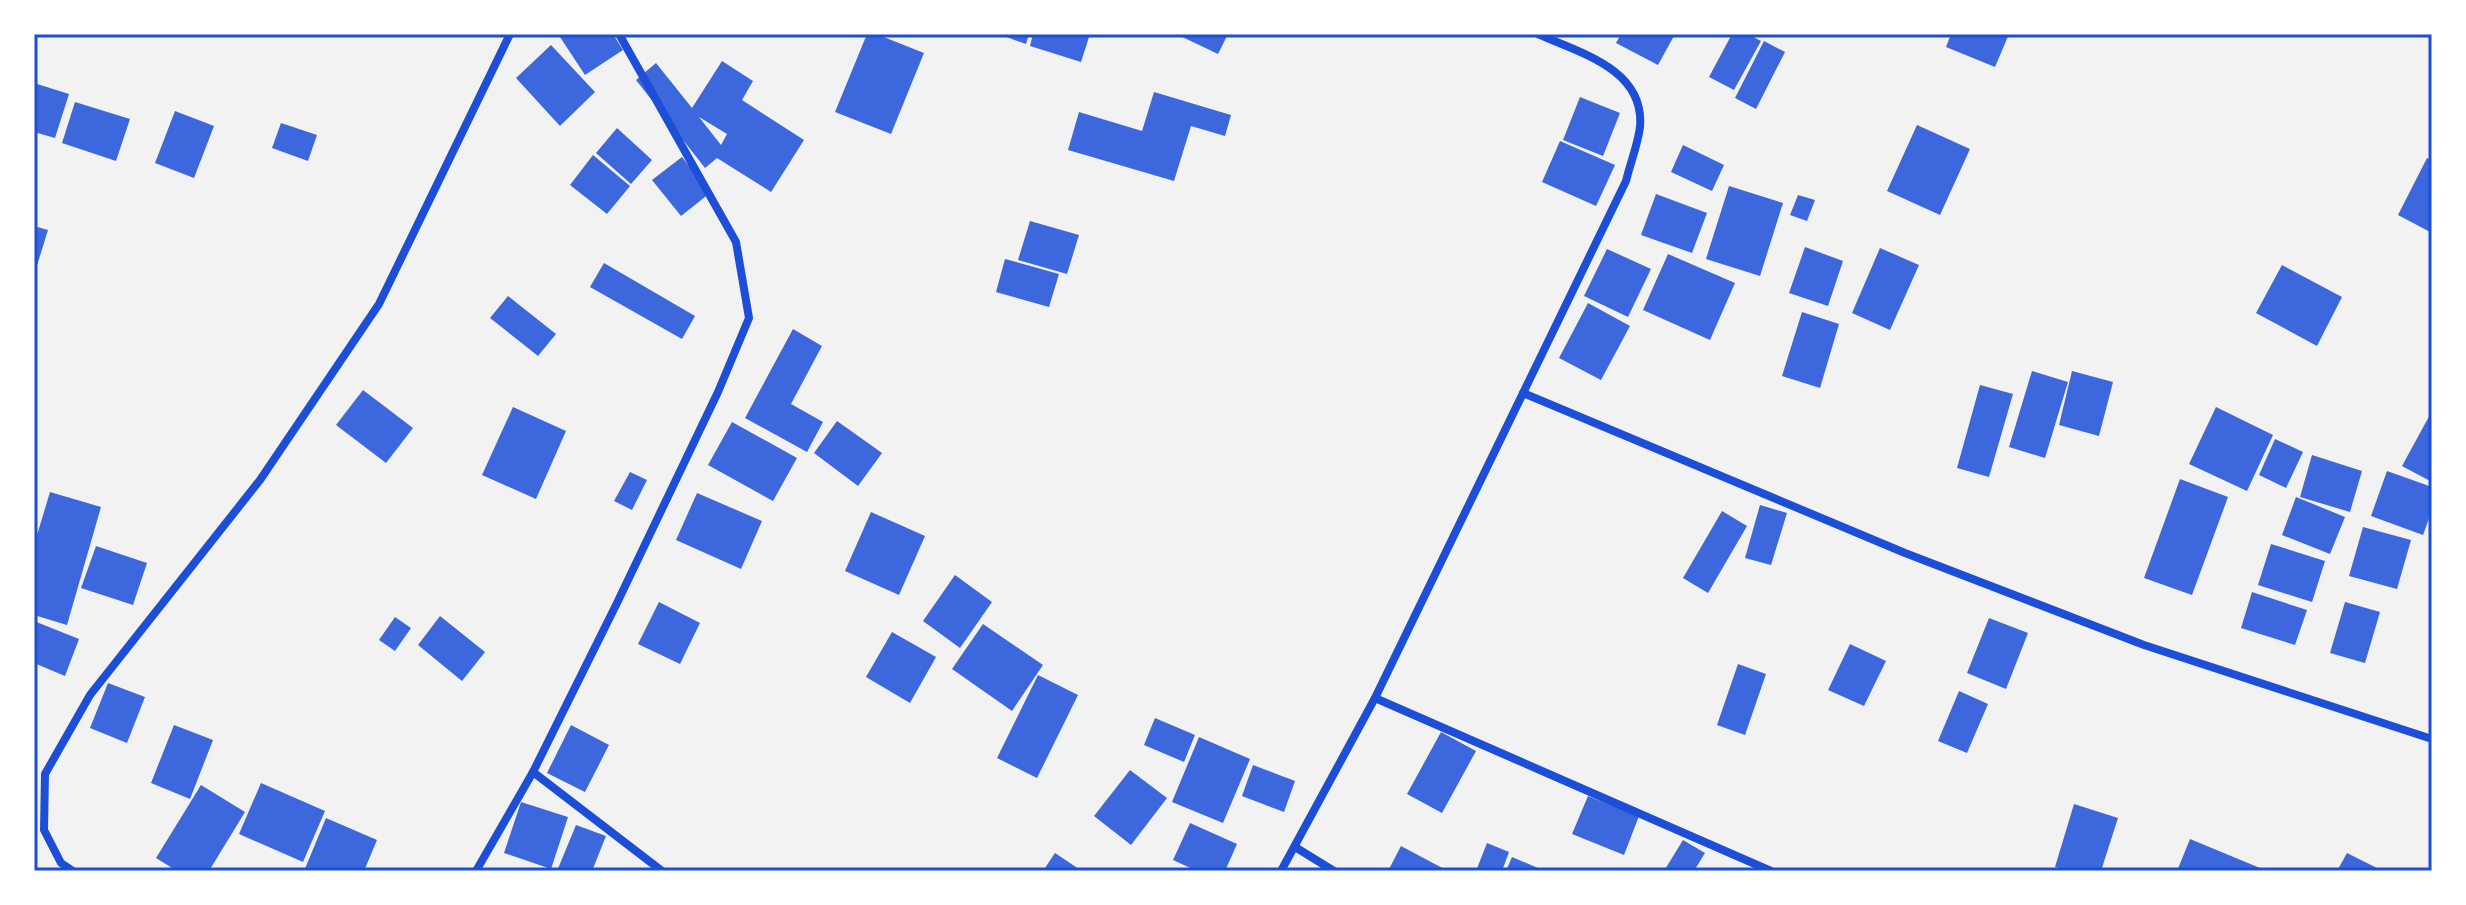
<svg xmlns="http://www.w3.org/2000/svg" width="2466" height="905" font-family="'Space Grotesk',sans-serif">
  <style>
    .building { fill: #3d67dc; fill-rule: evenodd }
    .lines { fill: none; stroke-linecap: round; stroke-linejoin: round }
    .minor { stroke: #1d4ed8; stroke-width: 8 }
    .neatline { fill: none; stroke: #1d4ed8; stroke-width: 3 }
  </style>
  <rect width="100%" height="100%" fill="#f2f2f2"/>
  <g class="building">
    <path d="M558,34H613L623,50L585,75Z"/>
    <path d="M867,34H876L924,53L891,134L835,112Z"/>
    <path d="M998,34H1029L1026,44Z"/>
    <path d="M1033,34H1090L1081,62L1030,46Z"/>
    <path d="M1176,34H1228L1218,54Z"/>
    <path d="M1621,34H1675L1658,65L1616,43Z"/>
    <path d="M1732,34H1748L1761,41L1734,90L1709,77Z"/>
    <path d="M1951,34H2009L1995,67L1946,47Z"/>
    <path d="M1764,41L1785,52L1756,109L1735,98Z"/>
    <path d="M551,45L595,92L560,126L516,78Z"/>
    <path d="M722,61L753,81L742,100L804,140L771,192L717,158L705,168L636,80L656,63L692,108ZM699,117L727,134L721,145Z"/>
    <path d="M34,83L69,94L55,138L34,132Z"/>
    <path d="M1154,92L1231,115L1225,136L1191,126L1174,181L1068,150L1079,112L1142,131Z"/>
    <path d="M1580,97L1620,113L1603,156L1563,140Z"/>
    <path d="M75,102L130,119L116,161L62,143Z"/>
    <path d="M175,111L214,126L194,178L155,163Z"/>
    <path d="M281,123L317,135L308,161L272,148Z"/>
    <path d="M1917,125L1970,149L1940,215L1887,191Z"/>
    <path d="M617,128L652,160L631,184L596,153Z"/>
    <path d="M1560,141L1615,165L1596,206L1542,182Z"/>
    <path d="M1683,145L1724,165L1712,191L1671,172Z"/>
    <path d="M593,155L630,186L607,214L570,185Z"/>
    <path d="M682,157L710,193L681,216L652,180Z"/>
    <path d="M2427,158L2432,160V233L2398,215Z"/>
    <path d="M1729,186L1783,203L1760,276L1706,259Z"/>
    <path d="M1656,194L1707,213L1692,253L1641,235Z"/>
    <path d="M1798,195L1815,200L1807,221L1790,215Z"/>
    <path d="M1030,221L1079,235L1067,274L1018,260Z"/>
    <path d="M34,226L48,230L35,272H34Z"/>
    <path d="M1805,247L1843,261L1828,306L1789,293Z"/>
    <path d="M1880,248L1919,265L1890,330L1852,313Z"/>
    <path d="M1607,249L1651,269L1628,317L1584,296Z"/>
    <path d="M1668,254L1735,283L1710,340L1643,310Z"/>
    <path d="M1005,259L1059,274L1049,307L996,292Z"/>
    <path d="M604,263L695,316L682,339L590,287Z"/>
    <path d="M2282,265L2342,297L2317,346L2256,313Z"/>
    <path d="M508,296L556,334L538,356L490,318Z"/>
    <path d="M1588,303L1630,326L1601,380L1559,358Z"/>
    <path d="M1802,312L1839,324L1820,388L1782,376Z"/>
    <path d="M793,329L822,346L791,404L823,422L807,452L745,418Z"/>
    <path d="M2032,371L2068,382L2045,458L2009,447Z"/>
    <path d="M2072,371L2113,382L2099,436L2059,425Z"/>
    <path d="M1980,385L2013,394L1989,477L1957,468Z"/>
    <path d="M363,390L413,428L386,463L336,425Z"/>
    <path d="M513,407L566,431L536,499L482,475Z"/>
    <path d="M2216,407L2273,435L2247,491L2189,464Z"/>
    <path d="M2432,411V482L2402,466Z"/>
    <path d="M837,421L882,453L858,486L814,453Z"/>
    <path d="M732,422L797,458L773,501L708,465Z"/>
    <path d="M2275,439L2303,452L2286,488L2259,475Z"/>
    <path d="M2312,455L2362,471L2350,512L2300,497Z"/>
    <path d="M2387,471L2432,487V510L2423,535L2371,516Z"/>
    <path d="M630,472L647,480L632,510L614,501Z"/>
    <path d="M2180,479L2228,497L2192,595L2144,578Z"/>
    <path d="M50,492L101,507L67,625L34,615V545Z"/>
    <path d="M697,493L762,521L741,569L676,540Z"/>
    <path d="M2296,497L2345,517L2330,554L2282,535Z"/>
    <path d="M1760,505L1787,513L1771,565L1745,558Z"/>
    <path d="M1722,511L1747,526L1708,593L1683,578Z"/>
    <path d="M871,512L925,536L899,595L845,571Z"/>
    <path d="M2363,527L2411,540L2397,589L2349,576Z"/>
    <path d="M2271,544L2325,561L2312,602L2258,585Z"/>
    <path d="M96,546L147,563L133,605L81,588Z"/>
    <path d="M955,575L992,602L960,648L923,621Z"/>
    <path d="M2252,592L2307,610L2295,645L2241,628Z"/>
    <path d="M659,602L700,623L680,664L638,644Z"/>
    <path d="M2345,602L2380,612L2365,663L2330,653Z"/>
    <path d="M440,616L485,652L462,681L418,645Z"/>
    <path d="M395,617L411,628L395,651L379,640Z"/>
    <path d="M1989,618L2028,633L2006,689L1967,673Z"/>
    <path d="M34,621L79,639L65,676L34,663Z"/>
    <path d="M983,624L1043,665L1012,711L952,669Z"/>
    <path d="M892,632L936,657L910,703L866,677Z"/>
    <path d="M1850,644L1886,661L1864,706L1828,690Z"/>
    <path d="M1738,664L1766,674L1745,735L1717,725Z"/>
    <path d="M1038,675L1078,695L1037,778L997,758Z"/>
    <path d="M108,683L145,697L127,743L90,728Z"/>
    <path d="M1959,691L1988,704L1967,753L1938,741Z"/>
    <path d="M1155,718L1195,735L1184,762L1144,745Z"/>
    <path d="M174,725L213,740L190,799L151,783Z"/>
    <path d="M571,725L609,745L585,792L547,773Z"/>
    <path d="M1441,732L1476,751L1442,813L1407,794Z"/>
    <path d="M1199,737L1250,759L1223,823L1172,802Z"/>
    <path d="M1253,765L1295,781L1284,812L1242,796Z"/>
    <path d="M1130,770L1167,798L1131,845L1094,816Z"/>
    <path d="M261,783L325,811L303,862L239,834Z"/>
    <path d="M201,785L245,812L209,871H177L156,858Z"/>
    <path d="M1588,796L1639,816L1624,855L1572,834Z"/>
    <path d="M521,802L568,817L551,869L504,853Z"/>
    <path d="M2074,804L2118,818L2101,871H2070L2055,867Z"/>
    <path d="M326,818L377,840L364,871H304Z"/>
    <path d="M1190,823L1237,844L1225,871H1197L1173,860Z"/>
    <path d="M576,825L606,836L592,871H557Z"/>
    <path d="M2190,839L2260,868L2259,871H2177Z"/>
    <path d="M1683,840L1705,853L1694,871H1664Z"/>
    <path d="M1487,843L1509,852L1502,871H1476Z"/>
    <path d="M1401,846L1448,871H1388Z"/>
    <path d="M1055,853L1082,871H1043Z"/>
    <path d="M2347,853L2383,871H2337Z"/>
    <path d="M1512,857L1545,871H1506Z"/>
  </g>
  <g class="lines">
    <g class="minor">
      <path d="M1523,393L1905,553L2144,645L2432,739"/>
      <path d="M1375,698L1771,871"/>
      <path d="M533,772L662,871"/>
      <path d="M1295,847L1334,871"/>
      <path d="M73,871L61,863L44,830L45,774L90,695L260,480L379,304L510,34"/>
      <path d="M476,871L533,772L617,603L718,392L749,318L736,242L619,34"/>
      <path d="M1281,871L1375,698L1626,181C1630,164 1638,144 1640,127C1645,69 1580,53 1538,34"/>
    </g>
  </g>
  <rect width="2466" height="905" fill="none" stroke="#ffffff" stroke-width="72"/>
  <rect x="36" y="36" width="2394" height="833" class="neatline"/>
</svg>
